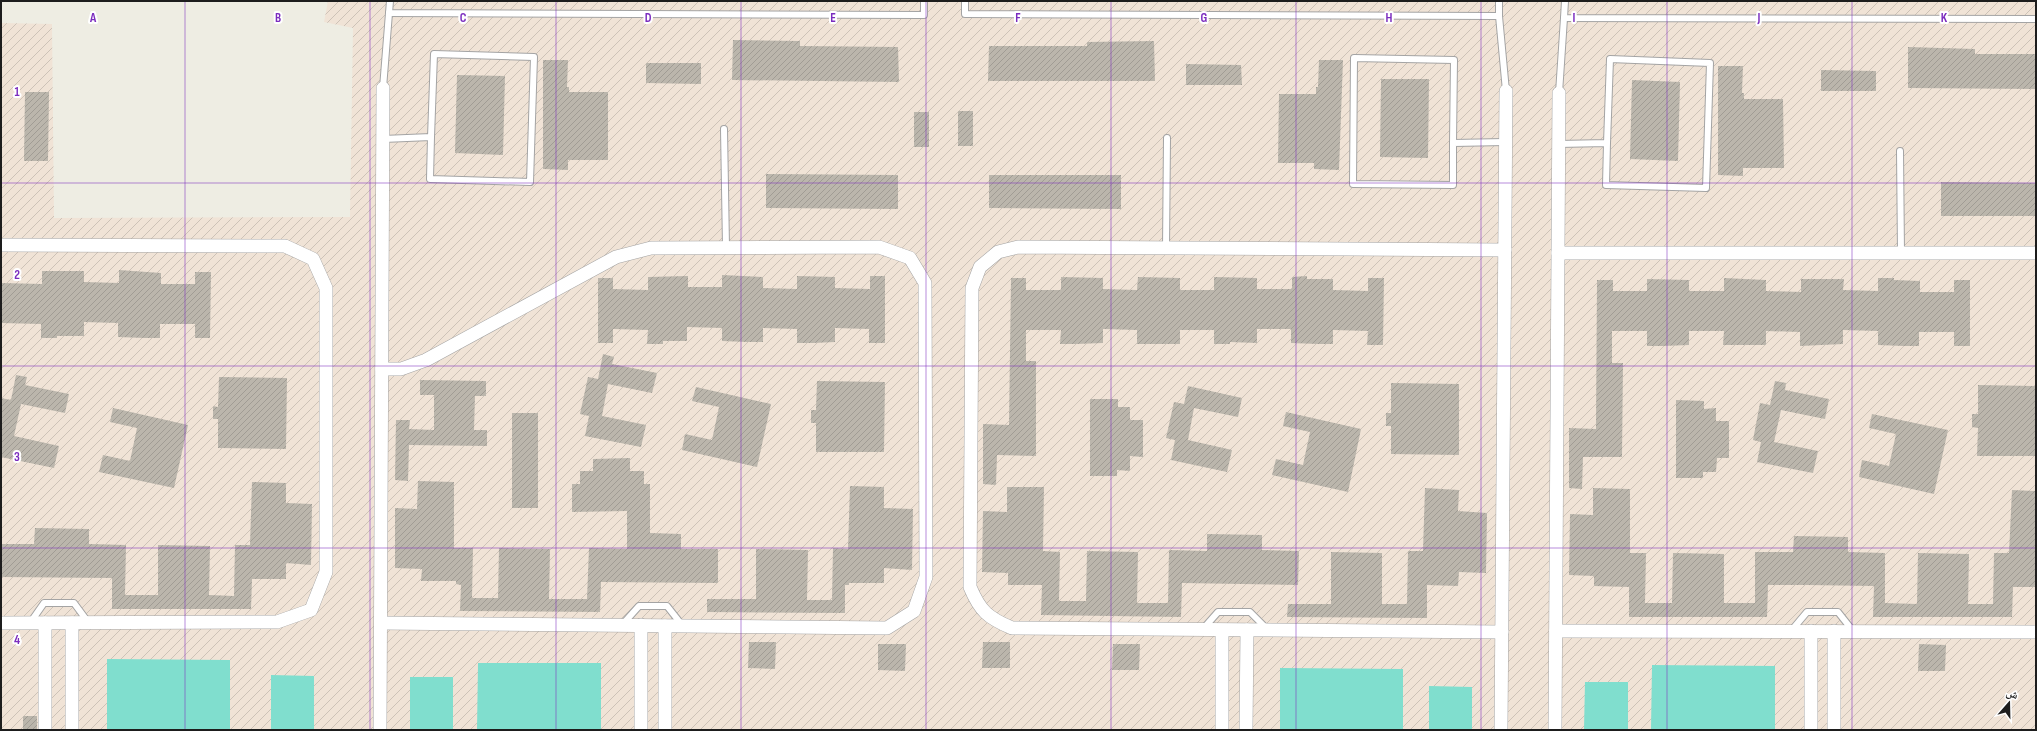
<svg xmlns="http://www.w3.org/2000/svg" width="2037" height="731" font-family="'Sofia Sans Condensed','Noto Naskh Arabic',sans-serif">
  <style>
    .military { fill: url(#military-furrows) }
    .pitch { fill: #80dece }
    .building { fill: url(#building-hatch) }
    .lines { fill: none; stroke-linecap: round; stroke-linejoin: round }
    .lane-casing { stroke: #a4a4a4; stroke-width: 8 }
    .street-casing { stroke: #a4a4a4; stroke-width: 14 }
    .lane { stroke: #fff; stroke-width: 6 }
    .street { stroke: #fff; stroke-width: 13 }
    .grid { fill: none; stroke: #7b2cbf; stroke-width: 1; stroke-opacity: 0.55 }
    .grid-label { font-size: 13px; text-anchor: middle; font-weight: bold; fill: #7b2cbf; stroke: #fff; stroke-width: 4; stroke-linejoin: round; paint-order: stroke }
  </style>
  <defs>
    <pattern id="military-furrows" width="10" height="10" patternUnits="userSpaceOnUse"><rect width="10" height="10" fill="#f0e3d6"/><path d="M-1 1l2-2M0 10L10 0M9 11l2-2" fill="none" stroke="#cdc2b7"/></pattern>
    <pattern id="building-hatch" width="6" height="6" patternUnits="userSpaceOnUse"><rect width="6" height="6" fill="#bbb6ac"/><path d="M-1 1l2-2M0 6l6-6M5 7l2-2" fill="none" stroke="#a09c94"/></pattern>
  </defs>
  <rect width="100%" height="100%" fill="#eeede3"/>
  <path class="military" d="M328,1H2036V730H1V23L52,24L54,218L350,217L353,28L324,22Z"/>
  <g class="pitch">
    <path d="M107,659L230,660V730H107Z"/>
    <path d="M478,663H601V730H477Z"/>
    <path d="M1652,665L1775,666V730H1651Z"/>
    <path d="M1280,668L1403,669V730H1280Z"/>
    <path d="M271,675L314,676V730H271Z"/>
    <rect x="410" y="677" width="43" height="53"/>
    <path d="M1585,682H1628V730H1584Z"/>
    <path d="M1429,686L1472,687V730H1429Z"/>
  </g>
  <g class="building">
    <path d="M733,40L800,41V46L898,47L899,82L732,80Z"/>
    <path d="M1154,41L1155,81H988L989,46H1087V42Z"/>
    <path d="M1908,47L1975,49V54H2036V89L1908,88Z"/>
    <path d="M543,60H568L567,87H569V92H608V160H568V170L543,169Z"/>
    <path d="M1319,60H1343L1339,170L1314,169V163H1278L1279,94H1316V87H1318Z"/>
    <path d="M646,63H701V84L646,83Z"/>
    <path d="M1186,64L1241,65L1242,85H1186Z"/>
    <path d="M1718,66H1743L1742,93H1744V99H1783L1784,168H1743V176L1718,175Z"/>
    <path d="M1821,70L1876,71V91H1821Z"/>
    <path d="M457,75L505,76L503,155L455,153Z"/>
    <path d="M1381,79H1429L1428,158L1380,157Z"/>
    <path d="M1632,80L1680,82L1678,161L1630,159Z"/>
    <path d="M25,92H49L48,161H24Z"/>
    <rect x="958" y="111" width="15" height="35"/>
    <rect x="914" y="112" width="15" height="35"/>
    <path d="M766,174L898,175V209L766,208Z"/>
    <path d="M989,175H1121V209L989,208Z"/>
    <path d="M1941,182L2036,183V216H1941Z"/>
    <path d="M119,270L161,273V284H195V272H211L210,338H195V324H160V338H145L118,337V323L84,322V336H57V338H41V324L1,323V283L42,284V271H84V282L119,283Z"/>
    <path d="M722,275L763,277V288L797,289V276L835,277V288L870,289V276H885V343H869V329L835,328V342L813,343H797V329L763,328V342H747L722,341V328L687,327V341H663V344H647L648,330L613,329V343H598V278H613V289L648,290V277L688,276V287H722Z"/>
    <path d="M1307,276V279H1333V290L1368,291V278H1384L1383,345H1367L1368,331L1333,330V344H1318L1291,343V329H1257V343L1230,342V344H1214V330H1180V344H1137V330L1103,329V343L1076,344H1060L1061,330H1026V361H1036V456L997,455L996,485L983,484V424L1009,425L1011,278H1026V290H1061V277L1103,278V289L1137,290L1138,277L1180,278V290H1214V277L1257,278V289H1292V277Z"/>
    <path d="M1724,278L1766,280V291L1801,292V279H1844L1843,290L1878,291V278H1894V280L1920,281V292H1954V280H1970V346H1954V332H1919V346H1904L1878,345V331L1843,330V344L1800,346V332L1766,331V345H1723L1724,331H1689V345L1662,346H1647V331H1612V363H1623L1622,457H1583L1582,489L1569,488V428L1596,429L1597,280H1613V291H1647V279L1689,280V291H1724Z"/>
    <path d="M603,354L614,357L612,364L657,373L652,393L608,384L602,416L646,425L641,447L585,436L589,416L580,414L588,377L598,379Z"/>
    <path d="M16,375L27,377L25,385L69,394L65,413L21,404L14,436L59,446L54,468L1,457V398L11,400Z"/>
    <path d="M219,377L287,378L286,449L218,448V419H213V406L218,407Z"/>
    <path d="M420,380L486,381V396H475L474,430H487V446L409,445L408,481L395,480L396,420H410L409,429L434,430V395H420Z"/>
    <path d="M817,381L885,382L884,452H816V423H811V410H816Z"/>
    <path d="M1775,381L1786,383L1785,390L1829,399L1825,419L1781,410L1774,442L1818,451L1813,473L1757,462L1761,442L1753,440L1760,403L1770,405Z"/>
    <path d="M1391,383L1459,384V455L1391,454V426H1386V413H1391Z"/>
    <path d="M1978,385L2036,386V456H1977L1978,428L1972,427V414H1978Z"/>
    <path d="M1188,386L1242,398L1238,417L1194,408L1188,440L1232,450L1227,472L1171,460L1175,440L1166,438L1174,402L1184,404Z"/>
    <path d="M696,387L771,404L757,467L682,450L685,434L712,440L719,407L692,401Z"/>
    <path d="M1090,399H1118V407H1130V420H1143V457L1130,456V471L1117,470V476H1090Z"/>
    <path d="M1676,400L1704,401V409L1716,408V421H1729V458H1717L1716,472H1703V478H1676Z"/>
    <path d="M113,408L188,425L174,488L99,472L103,455L130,461L137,428L110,422Z"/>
    <path d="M1286,412L1361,429L1348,492L1272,475L1276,459L1303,465L1310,432L1283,426Z"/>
    <rect x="512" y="413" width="26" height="95"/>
    <path d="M1872,414L1948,430L1934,494L1859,477L1862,460L1889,466L1896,434L1869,428Z"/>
    <path d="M630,458V471H644V484H650V533L681,534V549H718V583L601,582L600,612L460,611L461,585L456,584V581H421L422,569L395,568V508L417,509L418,481L454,482V548H473L472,598H498L499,548L550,549L549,599H587L589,548L627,549V511L572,512V484H580V471H593V459Z"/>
    <path d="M252,482L286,483V503L312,504L311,565L286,563V579H252L251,609H112V578L1,577V544H34L35,528L89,529V544L126,545L125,595H158V545L210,546L209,595L234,596L235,545H250Z"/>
    <path d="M850,486L884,487V508L913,509L912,570L884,568V583H849V585H845V613L707,612V599H756V549L808,550L807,600H832L833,548L848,549Z"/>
    <path d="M1007,487H1044L1043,551L1060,552L1059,601H1086L1087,551L1138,552L1137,603H1168L1169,550L1207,551V534L1262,535V550L1299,551L1298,585L1182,583L1181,617L1041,615L1042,585H1008V573L982,572L983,511L1007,512Z"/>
    <path d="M1425,488L1459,490L1458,511L1487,513L1486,573L1459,572L1458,586L1427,585V618L1287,617L1288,604H1331V552L1382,553V604H1407L1408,551H1423Z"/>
    <path d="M1593,488L1630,489V553H1646L1645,603H1672L1673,553L1724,554V603H1755V552H1793L1794,536L1848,537V552L1885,553V603L1917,604L1918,553L1969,554L1968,604H1993L1994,553H2009L2012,490L2036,491V587H2013L2012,617H1873L1874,586L1807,585H1768L1767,617H1629V587L1594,586V576L1569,575L1570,514L1593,515Z"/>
    <path d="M749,642H776L775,669L748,668Z"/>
    <path d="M983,642H1010V668H982Z"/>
    <path d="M878,644H906L905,671L878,670Z"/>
    <path d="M1113,644H1140L1139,670H1112Z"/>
    <path d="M1919,644L1946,645L1945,671H1918Z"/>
    <rect x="23" y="716" width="14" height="14"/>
  </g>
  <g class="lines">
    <defs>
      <g id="lane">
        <path d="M390,1L389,13L924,15V1"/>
        <path d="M965,1V14L1499,16V1"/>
        <path d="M1565,1L1564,18L2036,19"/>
        <path d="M1499,16L1506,91"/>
        <path d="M383,88L389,13"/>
        <path d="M1559,93L1564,18"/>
        <path d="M724,129L726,247"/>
        <path d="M383,139L431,137L430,179L530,182L534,57L434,54L431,137"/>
        <path d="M1453,143L1454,60L1354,58L1353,184L1453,185V143L1505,142"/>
        <path d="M1558,144L1607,143L1606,185L1706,188L1710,63L1610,59L1607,143"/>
        <path d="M1900,151L1901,253"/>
        <path d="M1166,248L1167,138"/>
        <path d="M30,623L44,603H74L88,622"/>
        <path d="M622,625L639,606H667L682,625"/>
        <path d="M1203,629L1218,612H1250L1267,629"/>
        <path d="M1791,631L1807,612H1838L1853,631"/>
      </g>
      <g id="street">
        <path d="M1,245L285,246L313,259L326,288V572L311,610L277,622L1,623"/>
        <path d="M1558,253H2036"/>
        <path d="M45,623V730"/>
        <path d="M381,623L887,628L914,611L926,577L925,283L910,258L879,247L651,248L616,257L426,360L401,369H382"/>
        <path d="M1556,631L2036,632"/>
        <path d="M1502,632L1012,628C988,618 980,611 970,587L972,288L980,267L998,252L1018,247L1505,250"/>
        <path d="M72,730V623"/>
        <path d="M380,730L383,88"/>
        <path d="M641,730V625"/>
        <path d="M665,730V626"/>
        <path d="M1222,730V631"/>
        <path d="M1246,730L1247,630"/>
        <path d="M1501,730L1506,91"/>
        <path d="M1555,730L1559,93"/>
        <path d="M1811,730V631"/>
        <path d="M1834,730V631"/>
      </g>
    </defs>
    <use href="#lane" class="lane-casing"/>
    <use href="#street" class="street-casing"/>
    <use href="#lane" class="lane"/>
    <use href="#street" class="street"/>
  </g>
  <path class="grid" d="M185,1V730M370,1V730M556,1V730M741,1V730M926,1V730M1111,1V730M1296,1V730M1481,1V730M1667,1V730M1852,1V730M1,183H2036M1,366H2036M1,548H2036"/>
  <g class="grid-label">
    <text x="93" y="22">A</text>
    <text x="278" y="22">B</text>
    <text x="463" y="22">C</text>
    <text x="648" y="22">D</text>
    <text x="833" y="22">E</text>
    <text x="1018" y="22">F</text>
    <text x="1204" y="22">G</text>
    <text x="1389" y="22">H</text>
    <text x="1574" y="22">I</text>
    <text x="1759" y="22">J</text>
    <text x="1944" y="22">K</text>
    <text x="17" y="96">1</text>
    <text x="17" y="279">2</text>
    <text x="17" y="461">3</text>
    <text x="17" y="644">4</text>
  </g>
  <rect width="2037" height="731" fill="none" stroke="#1d1d1d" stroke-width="4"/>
  <g transform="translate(2009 703) rotate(20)" stroke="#ffffff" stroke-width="3" paint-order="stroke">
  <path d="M0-3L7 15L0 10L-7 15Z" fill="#1d1d1d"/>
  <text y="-6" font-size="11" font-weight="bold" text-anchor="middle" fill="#1d1d1d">ش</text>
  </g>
</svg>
